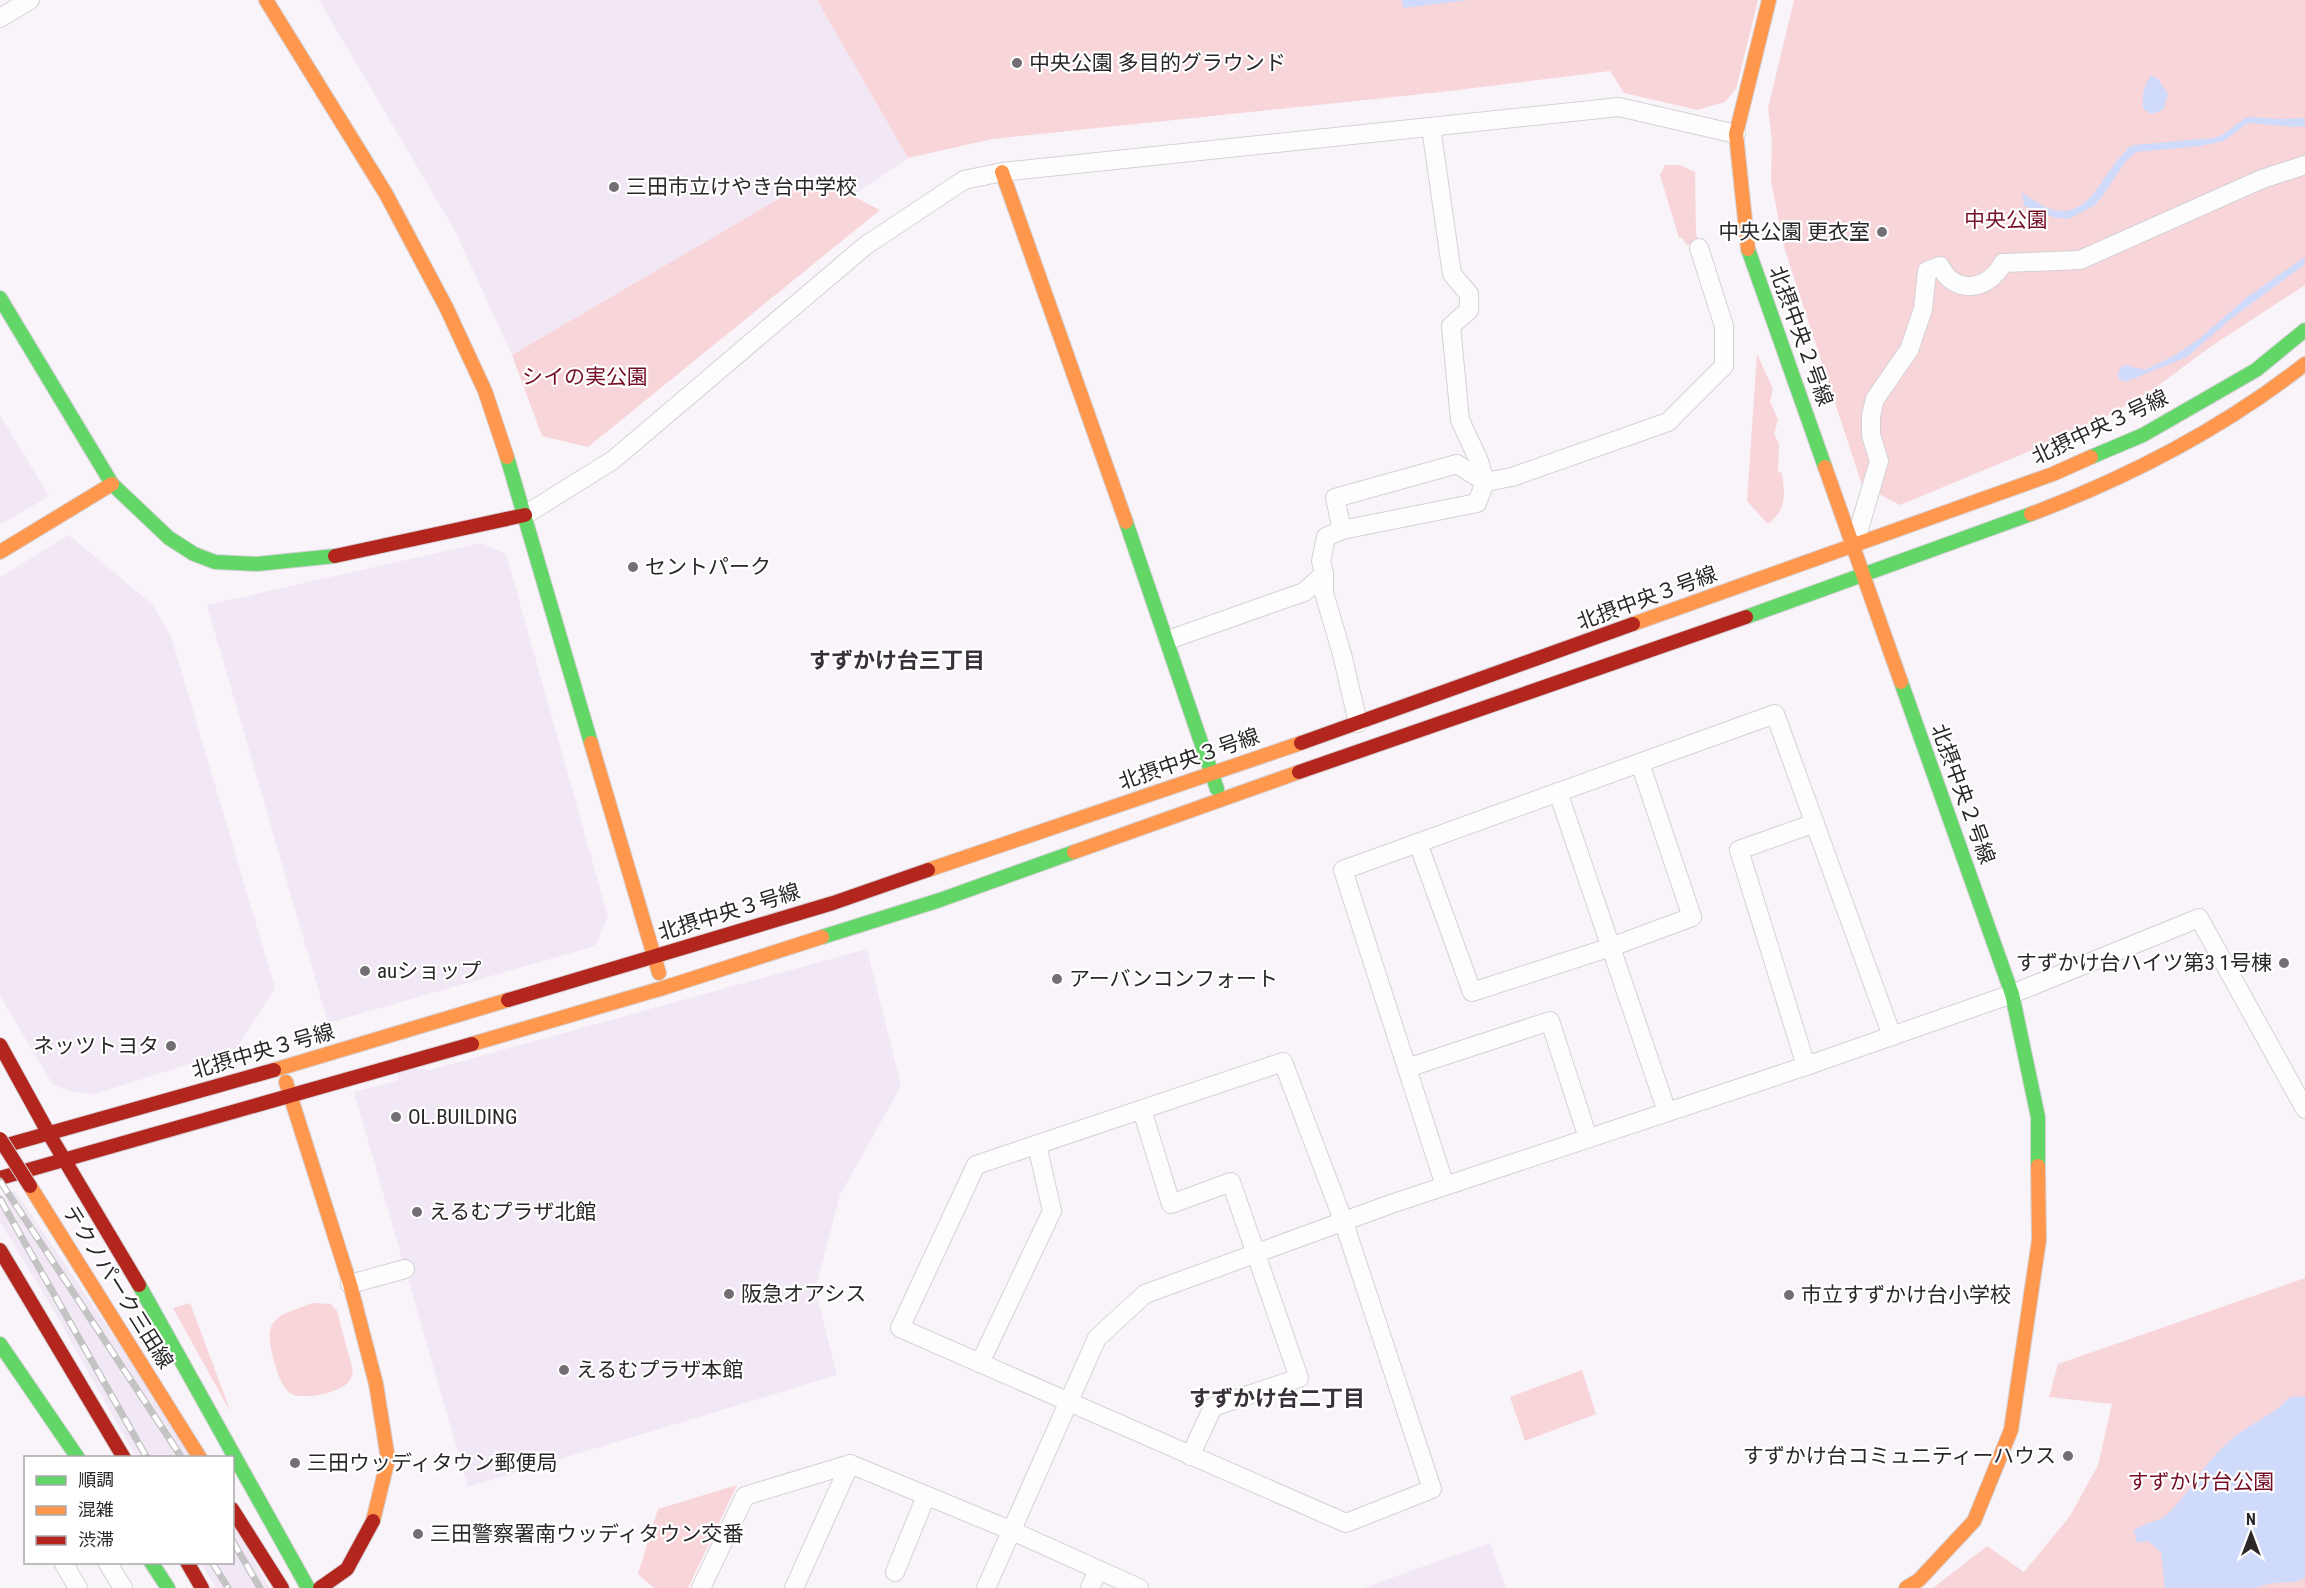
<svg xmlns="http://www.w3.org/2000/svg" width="2305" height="1588" font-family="'Roboto Condensed','Noto Sans JP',sans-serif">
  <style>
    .built { fill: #f2e7f4 }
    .green { fill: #f8d5d9 }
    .water { fill: #d0dafa }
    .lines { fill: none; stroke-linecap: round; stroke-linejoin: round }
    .street-casing { stroke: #d5d1d6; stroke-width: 20 }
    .fast-casing { stroke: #d5d1d6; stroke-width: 16 }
    .slow-casing { stroke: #d5d1d6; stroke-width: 16 }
    .jam-casing { stroke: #d5d1d6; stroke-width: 16 }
    .street { stroke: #fefdfe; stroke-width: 18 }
    .fast { stroke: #63d668; stroke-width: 14 }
    .slow { stroke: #ff974d; stroke-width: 14 }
    .jam { stroke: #b3261e; stroke-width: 14 }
    .rail-casing { stroke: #c4c3c4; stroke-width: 7 }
    .rail { stroke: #fff; stroke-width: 4.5; stroke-dasharray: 14; stroke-linecap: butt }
    .jam-bridge-casing { stroke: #d5d1d6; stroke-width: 16; stroke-linecap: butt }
    .jam-bridge { stroke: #b3261e; stroke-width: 14 }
    .poi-dot { fill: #726e73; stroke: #fff; stroke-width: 2 }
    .labels { text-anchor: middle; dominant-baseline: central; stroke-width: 4.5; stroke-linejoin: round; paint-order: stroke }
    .poi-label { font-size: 21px; fill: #2a262a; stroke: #fff; text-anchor: start }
    .park-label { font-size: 21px; fill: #740e24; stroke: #fff }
    .street-label { font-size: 21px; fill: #2a262a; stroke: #fff }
    .neighbourhood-label { font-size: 22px; font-weight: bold; fill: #39313a; stroke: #fff }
  </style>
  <rect width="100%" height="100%" fill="#f9f4fa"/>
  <g class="built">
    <path d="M319,0H817L908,158L851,197L816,177L512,355L455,231Z"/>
    <path d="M0,415L49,496L0,525Z"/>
    <path d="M69,535L153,605L171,636L275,988L236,1049L95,1094L74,1092L53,1085L0,996V577Z"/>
    <path d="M481,543L506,554L608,917L595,946L328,1023L207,605Z"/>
    <path d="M867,949L901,1086L840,1195L815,1290L837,1375L468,1487L354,1092L399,1080L395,1067L430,1070Z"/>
    <path d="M15,1191L132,1363L194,1457H136L53,1309L0,1222V1198Z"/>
    <path d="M233,1522L269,1588H216L201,1563L232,1562Z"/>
    <path d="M1490,1543L1506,1588H1363Z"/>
  </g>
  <g class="green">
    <path d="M817,0H1758L1736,89L1725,102L1697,110L1624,93L1610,71L1441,92L992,139L908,158Z"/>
    <path d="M1794,0H2305V285L2210,347L2155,388L2092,425L1900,505L1862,485L1784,247L1771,181L1772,141L1768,108Z"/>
    <path d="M1665,165H1680L1695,172L1696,234L1700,242L1687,245L1682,238H1679L1660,175Z"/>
    <path d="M816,177L880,210L588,447L542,436L512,355Z"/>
    <path d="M1757,354L1773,389L1770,401L1778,420L1774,434L1779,444L1778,472L1782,473C1785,494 1787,510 1768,524L1747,501Z"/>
    <path d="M2305,1278V1588H1933L1987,1546L2024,1572L2070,1516L2098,1465L2112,1404L2049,1397L2058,1364Z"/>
    <path d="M190,1303L231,1413L173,1308Z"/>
    <path d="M313,1303L331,1304L337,1311L353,1371C352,1374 352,1377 350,1380C342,1393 302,1401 290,1393C281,1386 278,1374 275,1364C262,1319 273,1317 313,1303Z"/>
    <path d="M1582,1370L1596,1414L1525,1441L1510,1397Z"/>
    <path d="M737,1485L688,1588H654L638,1574L658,1509Z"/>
  </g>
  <g class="water">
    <path d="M1401,0H1468L1404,8Z"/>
    <path d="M2151,76L2157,78L2168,94L2163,110L2151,114L2143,109C2142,95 2143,87 2151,76Z"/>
    <path d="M2247,117L2282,119L2305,118V126L2296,127L2248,123L2224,141L2201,146L2136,152L2125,162L2102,197L2094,206L2068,219L2052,217L2024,206L2022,193C2035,200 2046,211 2061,211C2088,211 2099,184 2113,166C2117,160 2123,154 2128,148L2134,145L2214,138L2222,135Z"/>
    <path d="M2305,257L2304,265L2232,318L2187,357L2125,382L2119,379L2118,372L2121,367L2126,365L2145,370L2175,355L2199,339L2247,297Z"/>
    <path d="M2305,1396V1578L2296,1582L2272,1583L2255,1588H2165L2161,1552L2148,1541L2137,1543L2134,1531C2143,1522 2159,1523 2169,1513C2190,1492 2203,1465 2225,1445C2239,1431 2257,1422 2274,1411C2280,1408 2286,1399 2291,1397C2296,1396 2301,1397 2305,1396Z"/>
  </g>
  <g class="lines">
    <defs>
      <g id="street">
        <path d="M0,18L30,0"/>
        <path d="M525,515L613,460L865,246L964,180L1002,172L1619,107L1736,134"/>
        <path d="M1342,530L1477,503L1485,482L1479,461L1460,420L1451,326L1469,310V294L1452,274L1431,127"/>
        <path d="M1854,546L1879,461L1871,435V416L1875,399L1909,350L1923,309L1927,271L1940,266C1955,296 1989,290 2003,263L2080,260L2262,179L2305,165"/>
        <path d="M1324,574V593L1342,654L1358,723"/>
        <path d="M1168,640L1304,592L1324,574L1321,561L1326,537L1342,530L1335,498L1457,464L1485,482L1512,477L1668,422L1724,366V326L1699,248"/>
        <path d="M1558,792L1667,1112"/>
        <path d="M1418,843L1472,992L1611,947L1692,917L1640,763"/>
        <path d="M1283,1062L1343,1220L1432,1489L1346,1523L900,1328L976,1165Z"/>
        <path d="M1806,1066L1739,850L1815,823"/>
        <path d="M1407,1068L1550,1021L1588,1138"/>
        <path d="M1142,1110L1171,1204L1231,1182L1299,1378L1213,1407L1190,1456"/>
        <path d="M1445,1186L1343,870L1775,714L1892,1036"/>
        <path d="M350,1284L405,1269"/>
        <path d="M980,1363L1052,1211L1037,1145"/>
        <path d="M67,1562L64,1564L78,1588"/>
        <path d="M107,1562L123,1588"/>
        <path d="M895,1572L926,1496"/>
        <path d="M701,1588L745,1496L850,1464L1010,1530L1139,1588"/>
        <path d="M794,1588L850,1464"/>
        <path d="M986,1588L1097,1338L1145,1294L1391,1204L1806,1066L2012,994L2199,918L2305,1109"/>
        <path d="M1090,1588L1098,1570"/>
      </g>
      <g id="fast">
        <path d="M1748,249L1825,467"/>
        <path d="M0,298L112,484L169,538L194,554L215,562L257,564L335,556"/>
        <path d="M507,457L591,743"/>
        <path d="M2091,457L2143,435L2256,370L2305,330"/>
        <path d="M1126,522L1217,789"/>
        <path d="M1746,617L2031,514"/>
        <path d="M1901,682L2012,994L2038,1117V1166"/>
        <path d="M822,937L940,900L1074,852"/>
        <path d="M139,1285L308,1588"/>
        <path d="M0,1344L78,1458"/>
        <path d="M151,1562L168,1588"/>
      </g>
      <g id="slow">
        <path d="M266,0L386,194L446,307L485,391L507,457"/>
        <path d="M1002,172L1126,522"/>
        <path d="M1748,249L1736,134L1769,0"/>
        <path d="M1825,467L1901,682"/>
        <path d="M2031,514C2129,477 2222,429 2305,364"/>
        <path d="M0,552L112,484"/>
        <path d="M1633,624L2053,474L2091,457"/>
        <path d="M591,743L659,973"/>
        <path d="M1074,852L1299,772"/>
        <path d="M928,870L1301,743"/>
        <path d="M472,1044L663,988L822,937"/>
        <path d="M274,1070L508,1000"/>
        <path d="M286,1082L350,1284L376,1384L388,1459L373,1521"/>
        <path d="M30,1186L200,1458"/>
        <path d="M1906,1588L1919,1580L1974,1521L2011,1430L2039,1240L2038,1166"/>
      </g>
      <g id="jam">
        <path d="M335,556L525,515"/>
        <path d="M1301,743L1633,624"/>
        <path d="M1299,772L1746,617"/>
        <path d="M508,1000L833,903L928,870"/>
        <path d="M0,1045L49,1134L139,1285"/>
        <path d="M0,1147L274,1070"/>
        <path d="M0,1178L472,1044"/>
        <path d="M0,1250L124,1458"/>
        <path d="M232,1509L282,1588"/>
        <path d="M187,1562L202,1588"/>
        <path d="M320,1588L347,1569L373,1521"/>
      </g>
    </defs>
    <use href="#street" class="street-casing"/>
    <use href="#fast" class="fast-casing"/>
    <use href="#slow" class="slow-casing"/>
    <use href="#jam" class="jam-casing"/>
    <use href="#street" class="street"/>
    <use href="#fast" class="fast"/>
    <use href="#slow" class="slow"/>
    <use href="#jam" class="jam"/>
    <defs>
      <g id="rail">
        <path d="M0,1181L182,1458"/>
        <path d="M0,1199L147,1458"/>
        <path d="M232,1540L260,1588"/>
        <path d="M212,1562L228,1588"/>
      </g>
    </defs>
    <use href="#rail" class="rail-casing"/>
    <use href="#rail" class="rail"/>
    <defs>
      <path id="jam-bridge" d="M0,1139L30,1186"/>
    </defs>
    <use href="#jam-bridge" class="jam-bridge-casing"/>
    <use href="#jam-bridge" class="jam-bridge"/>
  </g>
  <g class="poi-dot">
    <circle cx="1017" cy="63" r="6"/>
    <circle cx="614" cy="187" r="6"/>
    <circle cx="1882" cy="232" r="6"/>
    <circle cx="633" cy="567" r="6"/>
    <circle cx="2284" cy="963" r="6"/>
    <circle cx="365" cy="971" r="6"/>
    <circle cx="1057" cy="979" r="6"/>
    <circle cx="171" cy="1046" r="6"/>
    <circle cx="396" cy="1117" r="6"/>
    <circle cx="417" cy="1212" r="6"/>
    <circle cx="729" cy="1294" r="6"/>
    <circle cx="1789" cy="1295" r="6"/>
    <circle cx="564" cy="1370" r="6"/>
    <circle cx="2068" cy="1456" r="6"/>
    <circle cx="295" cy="1463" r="6"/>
    <circle cx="418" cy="1534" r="6"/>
  </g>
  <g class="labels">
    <g class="poi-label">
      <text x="1029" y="63">中央公園 多目的グラウンド</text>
      <text x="626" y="187">三田市立けやき台中学校</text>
      <text x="1870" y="232" text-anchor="end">中央公園 更衣室</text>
      <text x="645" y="567">セントパーク</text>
      <text x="2272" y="963" text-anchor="end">すずかけ台ハイツ第3 1号棟</text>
      <text x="377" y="971">auショップ</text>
      <text x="1069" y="979">アーバンコンフォート</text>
      <text x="159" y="1046" text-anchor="end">ネッツトヨタ</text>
      <text x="408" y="1117">OL.BUILDING</text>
      <text x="429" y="1212">えるむプラザ北館</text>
      <text x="741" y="1294">阪急オアシス</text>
      <text x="1801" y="1295">市立すずかけ台小学校</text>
      <text x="576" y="1370">えるむプラザ本館</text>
      <text x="2056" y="1456" text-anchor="end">すずかけ台コミュニティーハウス</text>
      <text x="307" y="1463">三田ウッディタウン郵便局</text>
      <text x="430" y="1534">三田警察署南ウッディタウン交番</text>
    </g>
    <g class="park-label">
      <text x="2006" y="220">中央公園</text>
      <text x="585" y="377">シイの実公園</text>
      <text x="2201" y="1482">すずかけ台公園</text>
    </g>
    <g class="street-label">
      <text transform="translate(1801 336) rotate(70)">北摂中央２号線</text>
      <text transform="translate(2100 427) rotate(-25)">北摂中央３号線</text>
      <text transform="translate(1647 598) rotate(-20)">北摂中央３号線</text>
      <text transform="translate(1189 759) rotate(-19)">北摂中央３号線</text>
      <text transform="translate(1963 794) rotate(70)">北摂中央２号線</text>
      <text transform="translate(729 912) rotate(-17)">北摂中央３号線</text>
      <text transform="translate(263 1051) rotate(-16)">北摂中央３号線</text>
      <text transform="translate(118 1287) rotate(58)">テクノパーク三田線</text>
    </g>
    <g class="neighbourhood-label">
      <text x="897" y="660">すずかけ台三丁目</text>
      <text x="1277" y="1398">すずかけ台二丁目</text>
    </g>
  </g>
  <rect x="24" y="1456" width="210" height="108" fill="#ffffff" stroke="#aaa8aa" stroke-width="1.5"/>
  <rect x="36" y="1476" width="30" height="9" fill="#63d668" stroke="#aaa8aa" stroke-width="1.5"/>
  <text x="78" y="1486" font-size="18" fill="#2a262a">順調</text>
  <rect x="36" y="1506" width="30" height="9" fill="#ff974d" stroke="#aaa8aa" stroke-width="1.5"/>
  <text x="78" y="1516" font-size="18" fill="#2a262a">混雑</text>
  <rect x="36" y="1536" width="30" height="9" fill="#b3261e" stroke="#aaa8aa" stroke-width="1.5"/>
  <text x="78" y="1546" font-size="18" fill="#2a262a">渋滞</text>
  <g transform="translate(2251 1534)" stroke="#ffffff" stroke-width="4.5" paint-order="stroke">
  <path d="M0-4.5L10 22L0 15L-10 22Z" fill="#2a262a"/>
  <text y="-9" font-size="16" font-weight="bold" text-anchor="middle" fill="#2a262a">N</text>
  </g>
</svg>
